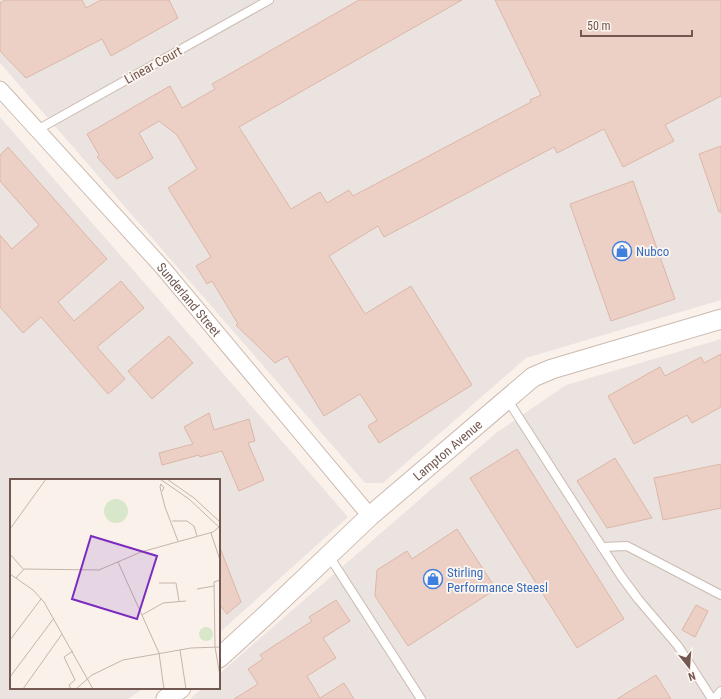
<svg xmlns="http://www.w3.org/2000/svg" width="721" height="699" font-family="'Roboto Condensed',sans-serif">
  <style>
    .industrial { fill: #eae3df }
    .building { fill: #ecd0c5; stroke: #ddb6a7 }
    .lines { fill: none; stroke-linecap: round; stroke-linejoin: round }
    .service-casing { stroke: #cbbab1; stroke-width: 10 }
    .minor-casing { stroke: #cbbab1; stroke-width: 17 }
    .tertiary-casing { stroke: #cbbab1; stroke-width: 21 }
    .service { stroke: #fff; stroke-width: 8 }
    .minor { stroke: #fff; stroke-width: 15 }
    .tertiary { stroke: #fff; stroke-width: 19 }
    .labels { text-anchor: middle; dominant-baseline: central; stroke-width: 3.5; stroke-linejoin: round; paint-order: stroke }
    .street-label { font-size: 13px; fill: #725850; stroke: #fdf6f0 }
    .shop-label { font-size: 13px; fill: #366cbe; stroke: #fdf6f0; text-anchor: start }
    .inset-road { fill: none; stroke: #c4b4ac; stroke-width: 1 }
    .view { fill: #7b2cbf; fill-opacity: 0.15; stroke: #7b2cbf; stroke-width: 2 }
    .inset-edge { fill: none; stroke: #725850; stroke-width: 2 }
  </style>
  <rect width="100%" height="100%" fill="#faf2ea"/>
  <g class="industrial">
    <path d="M0,0H721V300L526,358L383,483H365L0,63Z"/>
    <path d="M0,117L348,517L219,633V480H11V688H144L128,699H0Z"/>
    <path d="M721,339V699H190L203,688H219V674L496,433L566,385Z"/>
  </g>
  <g class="building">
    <path d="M5,0H82L86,8L101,0H169L178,18L111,56L102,39L26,78L0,51V3Z"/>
    <path d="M359,0H462L239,127L291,209L320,192L327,203L349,190L353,196L531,102L530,100L541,95L495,0H721V96L665,125L674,141L623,167L604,129L557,153L554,147L384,237L378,226L329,256L365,314L411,286L472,385L379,443L368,426L377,420L360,394L324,416L287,356L275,363L236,325L238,324L212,281L207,284L196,266L211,257L168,188L197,169L177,135L159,121L139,133L153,158L117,179L97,157L99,155L87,134L170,86L182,108L215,89L212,84Z"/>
    <path d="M721,146V212H719L699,154Z"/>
    <path d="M8,147L107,259L58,302L74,321L121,281L144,308L97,347L125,379L108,394L41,317L23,333L0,307V235L12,249L39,225L0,181V155Z"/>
    <path d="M633,181L675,299L611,321L570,204Z"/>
    <path d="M169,336L193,363L152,399L128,371Z"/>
    <path d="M721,354V407L692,423L687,415L634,444L608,396L660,367L665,376L701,357L704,363Z"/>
    <path d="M209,413L214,430L249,419L255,441L248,443L264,480L239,491L222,451L200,457L199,455L162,465L159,453L193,444L184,427Z"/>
    <path d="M517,449L624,619L577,648L470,478Z"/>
    <path d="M615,458L652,518L607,528L577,481Z"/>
    <path d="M721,464V508L663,520L654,478Z"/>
    <path d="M457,529L496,589L408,646L375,596L377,570L407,551L412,559Z"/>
    <path d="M219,548H220L241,602L227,614L219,604Z"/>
    <path d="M336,600L350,621L323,638L336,658L307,676L320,698L344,683L354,699H234L258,684L248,669L263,659L260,655L312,621L309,617Z"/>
    <path d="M696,605L708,611L695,637L682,630Z"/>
    <path d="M656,675L671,699H617Z"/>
  </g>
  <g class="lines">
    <defs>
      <g id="service">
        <path d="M37,130L269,0"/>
        <path d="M507,399L602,547L627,546L721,595"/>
        <path d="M602,547L621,576L638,599L678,646L712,699"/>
        <path d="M329,556L421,699"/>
        <path d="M714,699L721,691"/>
      </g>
      <g id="minor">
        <path id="s1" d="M0,89L163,268L370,516"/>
      </g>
      <g id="tertiary">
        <path id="s2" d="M219,658L266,615L370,516L533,377L552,369L721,319"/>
        <path d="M166,699L181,688"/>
      </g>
    </defs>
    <use href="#service" class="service-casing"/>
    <use href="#minor" class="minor-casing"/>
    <use href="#tertiary" class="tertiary-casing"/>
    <use href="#service" class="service"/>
    <use href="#minor" class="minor"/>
    <use href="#tertiary" class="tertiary"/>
  </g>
  <defs>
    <symbol id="shop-ring" viewBox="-11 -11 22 22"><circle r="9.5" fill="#fdf6f0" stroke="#3f7fe0" stroke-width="1.5"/><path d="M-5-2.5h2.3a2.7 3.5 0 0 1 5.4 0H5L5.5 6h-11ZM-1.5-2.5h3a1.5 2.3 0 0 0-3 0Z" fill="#3f7fe0"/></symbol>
  </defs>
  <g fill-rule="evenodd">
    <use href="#shop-ring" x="611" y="240" width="22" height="22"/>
    <use href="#shop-ring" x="422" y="568" width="22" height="22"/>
  </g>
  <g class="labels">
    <g class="street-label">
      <text transform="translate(153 65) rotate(-29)">Linear Court</text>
      <text stroke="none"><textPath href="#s1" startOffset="283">Sunderland Street</textPath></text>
      <text stroke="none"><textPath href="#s2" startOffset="309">Lampton Avenue</textPath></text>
    </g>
    <g class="shop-label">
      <text x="636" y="251">Nubco</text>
      <text x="447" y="572">Stirling<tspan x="447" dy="15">Performance Steesl</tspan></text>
    </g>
  </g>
  <g transform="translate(10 479)">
    <rect width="210" height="210" fill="#faf2ea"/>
    <path d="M94 32a12 12 0 1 1 24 0a12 12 0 1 1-24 0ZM189 155a7 7 0 1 1 14 0a7 7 0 1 1-14 0Z" fill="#d8e6ca"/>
    <path class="inset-road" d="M150,0L179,20L210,49M157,0L184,19L210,43M152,12L154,9L151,5L150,8L155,28L168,62M162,42H177L184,47L187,57M0,50L36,0M201,54L210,81M0,75L14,91M108,83L149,174L154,210M0,95L23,111L34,123L83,210M6,99L14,90L89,91L131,73L203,53L209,48M210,101L204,103L205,168L210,197M149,104H166L169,122M187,110L204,107M132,136L153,124L176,122M0,161L31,120M170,171L176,210M0,198L44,139M13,210L52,155M61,210L59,206L65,201L54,178L63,172M66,210L82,196L113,181L181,169L210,168"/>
    <path class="view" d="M81,57L147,77L127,140L62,120Z"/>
    <rect width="210" height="210" class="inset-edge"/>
  </g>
  <g transform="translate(689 667) rotate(163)" stroke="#fdf6f0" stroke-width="3" paint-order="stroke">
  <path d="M0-3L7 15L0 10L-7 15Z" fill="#725850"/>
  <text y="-6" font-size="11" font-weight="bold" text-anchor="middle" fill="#725850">N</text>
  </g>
  <path d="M581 30v6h111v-6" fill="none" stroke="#725850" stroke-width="2"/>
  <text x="587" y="30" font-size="12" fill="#725850" stroke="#fdf6f0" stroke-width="3" paint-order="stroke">50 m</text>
</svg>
